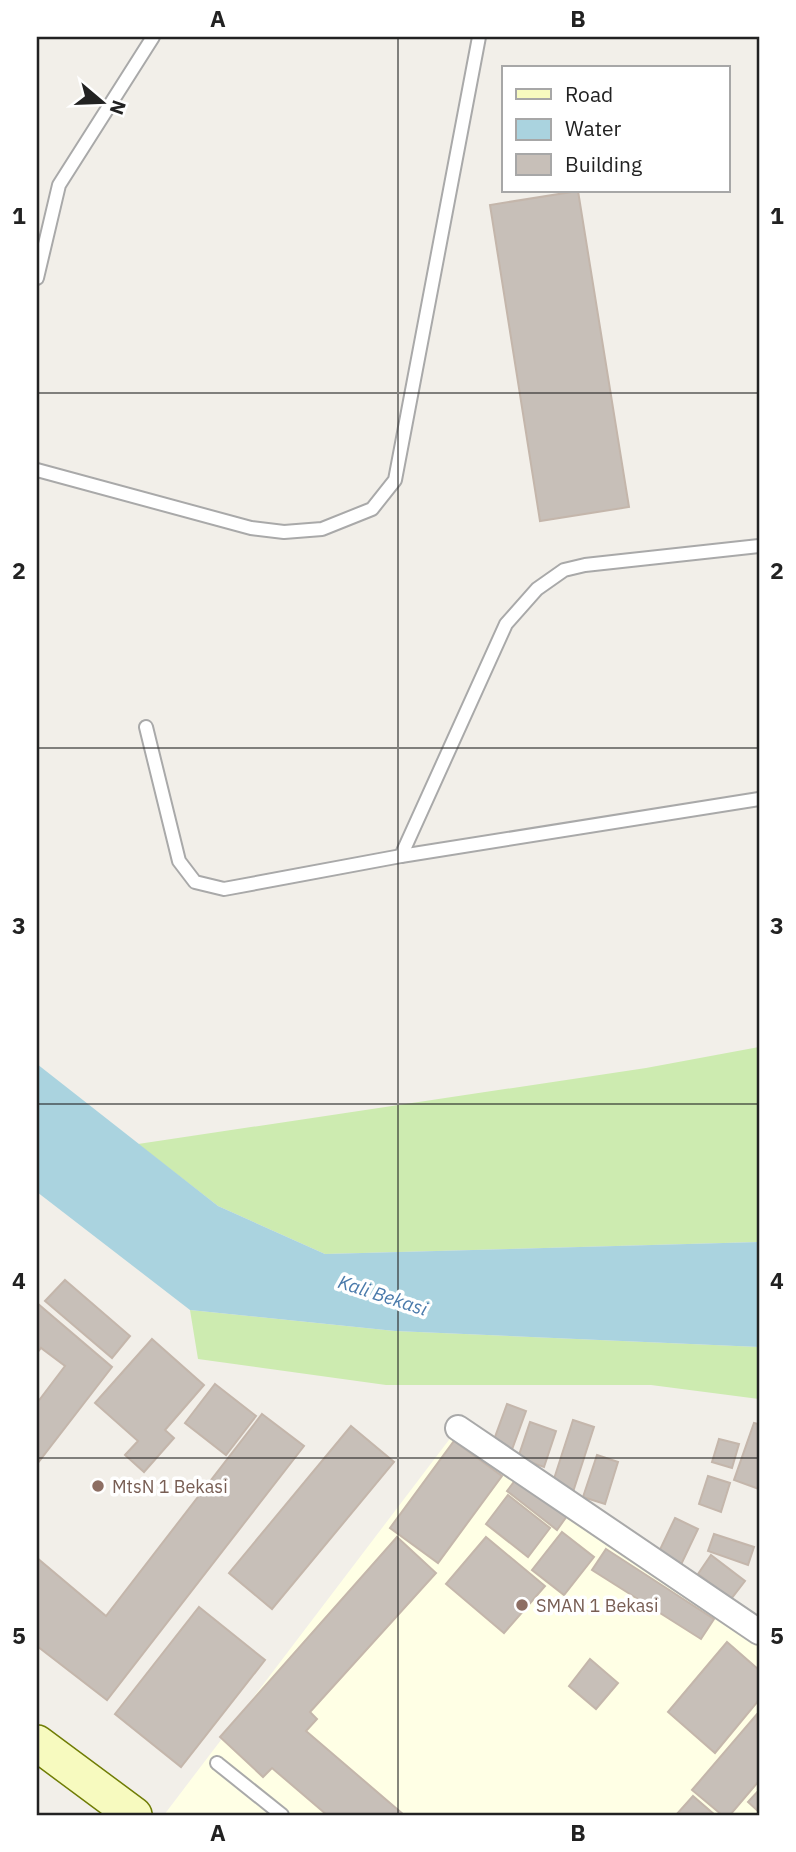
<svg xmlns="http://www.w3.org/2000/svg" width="796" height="1852" font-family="'IBM Plex Sans',sans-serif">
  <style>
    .education { fill: #ffffe5 }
    .grass { fill: #cdebb0 }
    .water { fill: #aad3df }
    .building { fill: #c7bfb8; stroke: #c4b6ab; stroke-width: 2 }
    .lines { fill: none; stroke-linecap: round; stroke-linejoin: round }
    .lane-casing { stroke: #a9a9a9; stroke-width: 16 }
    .street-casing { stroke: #a9a9a9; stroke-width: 28 }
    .secondary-casing { stroke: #707d05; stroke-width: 38 }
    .lane { stroke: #fff; stroke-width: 12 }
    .street { stroke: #fff; stroke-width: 24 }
    .secondary { stroke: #f7fabf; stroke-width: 35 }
    .grid { fill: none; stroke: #222; stroke-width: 2; stroke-opacity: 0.55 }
    .education-dot { fill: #8d6e63; stroke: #fff; stroke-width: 2.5 }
    .labels { text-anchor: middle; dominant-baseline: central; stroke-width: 7; stroke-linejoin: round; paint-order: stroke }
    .education-label { font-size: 18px; fill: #785e54; stroke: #fff; text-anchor: start }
    .water-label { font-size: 19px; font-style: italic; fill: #4a7aab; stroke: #fff }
    .neatline { fill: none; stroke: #222; stroke-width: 2.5 }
    .grid-label { font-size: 23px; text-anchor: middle; font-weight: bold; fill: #222 }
  </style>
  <rect width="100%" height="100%" fill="#f2efe9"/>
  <path class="education" d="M458,1428L759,1632V1815H164Z"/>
  <g class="grass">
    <path d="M759,1047V1242L325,1254L218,1206L138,1144L646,1068Z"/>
    <path d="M190,1310L395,1331L759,1347V1399L651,1385H386L198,1359Z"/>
  </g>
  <path class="water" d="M37,1064L218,1206L325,1254L759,1242V1347L395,1331L190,1310L37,1192Z"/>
  <g class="building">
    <path d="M578,191L629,507L540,521L490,205Z"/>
    <path d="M65,1280L130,1336L112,1358L45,1301Z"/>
    <path d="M37,1303L112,1367L37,1464V1403L65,1366L41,1348L37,1353Z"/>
    <path d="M152,1339L204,1385L165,1430L174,1438L144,1472L125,1455L138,1441L95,1403Z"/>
    <path d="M215,1384L256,1416L226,1455L185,1423Z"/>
    <path d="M507,1404L526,1411L510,1455L491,1448Z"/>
    <path d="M262,1414L304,1446L107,1700L37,1646V1558L106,1616Z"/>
    <path d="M573,1420L594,1427L573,1492L552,1485Z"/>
    <path d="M530,1422L556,1431L544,1467L518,1458Z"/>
    <path d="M754,1423L759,1424V1489L734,1480Z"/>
    <path d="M351,1426L394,1462L272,1609L229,1573Z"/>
    <path d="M719,1439L739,1444L732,1468L712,1462Z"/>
    <path d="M454,1441L502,1476L438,1563L390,1528Z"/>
    <path d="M597,1455L618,1462L605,1504L583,1497Z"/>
    <path d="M708,1476L730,1483L721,1512L699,1504Z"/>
    <path d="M517,1478L567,1516L557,1530L507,1491Z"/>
    <path d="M508,1495L550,1528L528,1557L486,1524Z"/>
    <path d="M675,1518L698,1529L678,1571L655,1560Z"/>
    <path d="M562,1532L594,1557L564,1595L532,1570Z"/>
    <path d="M714,1534L754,1547L748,1565L708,1551Z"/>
    <path d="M397,1537L436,1573L310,1712L317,1719L306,1731L404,1815H327L272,1768L263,1777L220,1737Z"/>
    <path d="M486,1537L545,1586L504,1633L446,1584Z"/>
    <path d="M606,1549L714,1619L701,1639L592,1570Z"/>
    <path d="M711,1555L745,1581L731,1599L698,1574Z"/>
    <path d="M199,1607L265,1660L181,1767L115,1714Z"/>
    <path d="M727,1642L759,1670V1700L715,1753L668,1712Z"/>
    <path d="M590,1659L618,1683L596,1709L569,1686Z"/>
    <path d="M757,1714L759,1781L730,1815H722L692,1790Z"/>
    <path d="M759,1790V1812L748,1802Z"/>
    <path d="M693,1796L715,1815H676Z"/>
  </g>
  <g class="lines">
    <defs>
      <g id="lane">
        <path d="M37,278L59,185L153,37"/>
        <path d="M37,470L251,528L284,532L322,529L372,509L395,480L479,37"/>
        <path d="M146,727L179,861L195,882L224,889L401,856L759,799"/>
        <path d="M401,856L506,624L537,589L564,570L585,565L759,546"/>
        <path d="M217,1763L282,1815"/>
      </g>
      <path id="street" d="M458,1428L759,1632"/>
      <path id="secondary" d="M37,1743L134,1815"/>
    </defs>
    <use href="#lane" class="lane-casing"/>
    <use href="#street" class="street-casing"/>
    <use href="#secondary" class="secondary-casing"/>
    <use href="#lane" class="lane"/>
    <use href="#street" class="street"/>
    <use href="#secondary" class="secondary"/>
  </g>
  <path class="grid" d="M398,37V1815M37,393H759M37,748H759M37,1104H759M37,1458H759"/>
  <g class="education-dot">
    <circle cx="98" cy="1486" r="7"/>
    <circle cx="522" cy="1605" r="7"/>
  </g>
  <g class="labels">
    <g class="education-label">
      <text x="112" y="1486">MtsN 1 Bekasi</text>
      <text x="536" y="1605">SMAN 1 Bekasi</text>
    </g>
    <g class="water-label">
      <text transform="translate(383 1295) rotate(18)">Kali Bekasi</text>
    </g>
  </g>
  <rect width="796" height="1852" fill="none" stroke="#ffffff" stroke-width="77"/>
  <rect x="502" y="66" width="228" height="126" fill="#ffffff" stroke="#a7a7a7" stroke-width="2"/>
  <rect x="516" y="89" width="35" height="10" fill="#f7fabf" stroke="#a7a7a7" stroke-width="2"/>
  <text x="565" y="102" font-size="21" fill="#222222">Road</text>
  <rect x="516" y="119" width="35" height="21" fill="#aad3df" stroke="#a7a7a7" stroke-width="2"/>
  <text x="565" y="136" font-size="21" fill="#222222">Water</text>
  <rect x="516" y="154" width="35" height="21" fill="#c7bfb8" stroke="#a7a7a7" stroke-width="2"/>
  <text x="565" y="172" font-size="21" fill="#222222">Building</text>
  <g transform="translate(102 102) rotate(109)" stroke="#ffffff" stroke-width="5" paint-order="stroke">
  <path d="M0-5L12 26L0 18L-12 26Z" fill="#222222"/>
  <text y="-10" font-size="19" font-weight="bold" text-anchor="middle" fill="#222222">N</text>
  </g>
  <rect x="38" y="38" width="720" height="1776" class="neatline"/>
  <g class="grid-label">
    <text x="218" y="27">A</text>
    <text x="578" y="27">B</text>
    <text x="19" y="224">1</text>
    <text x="777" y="224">1</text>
    <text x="19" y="579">2</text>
    <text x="777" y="579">2</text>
    <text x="19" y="934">3</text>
    <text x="777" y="934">3</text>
    <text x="19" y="1289">4</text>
    <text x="777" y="1289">4</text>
    <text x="19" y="1644">5</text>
    <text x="777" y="1644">5</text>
    <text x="218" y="1841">A</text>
    <text x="578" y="1841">B</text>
  </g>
</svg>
